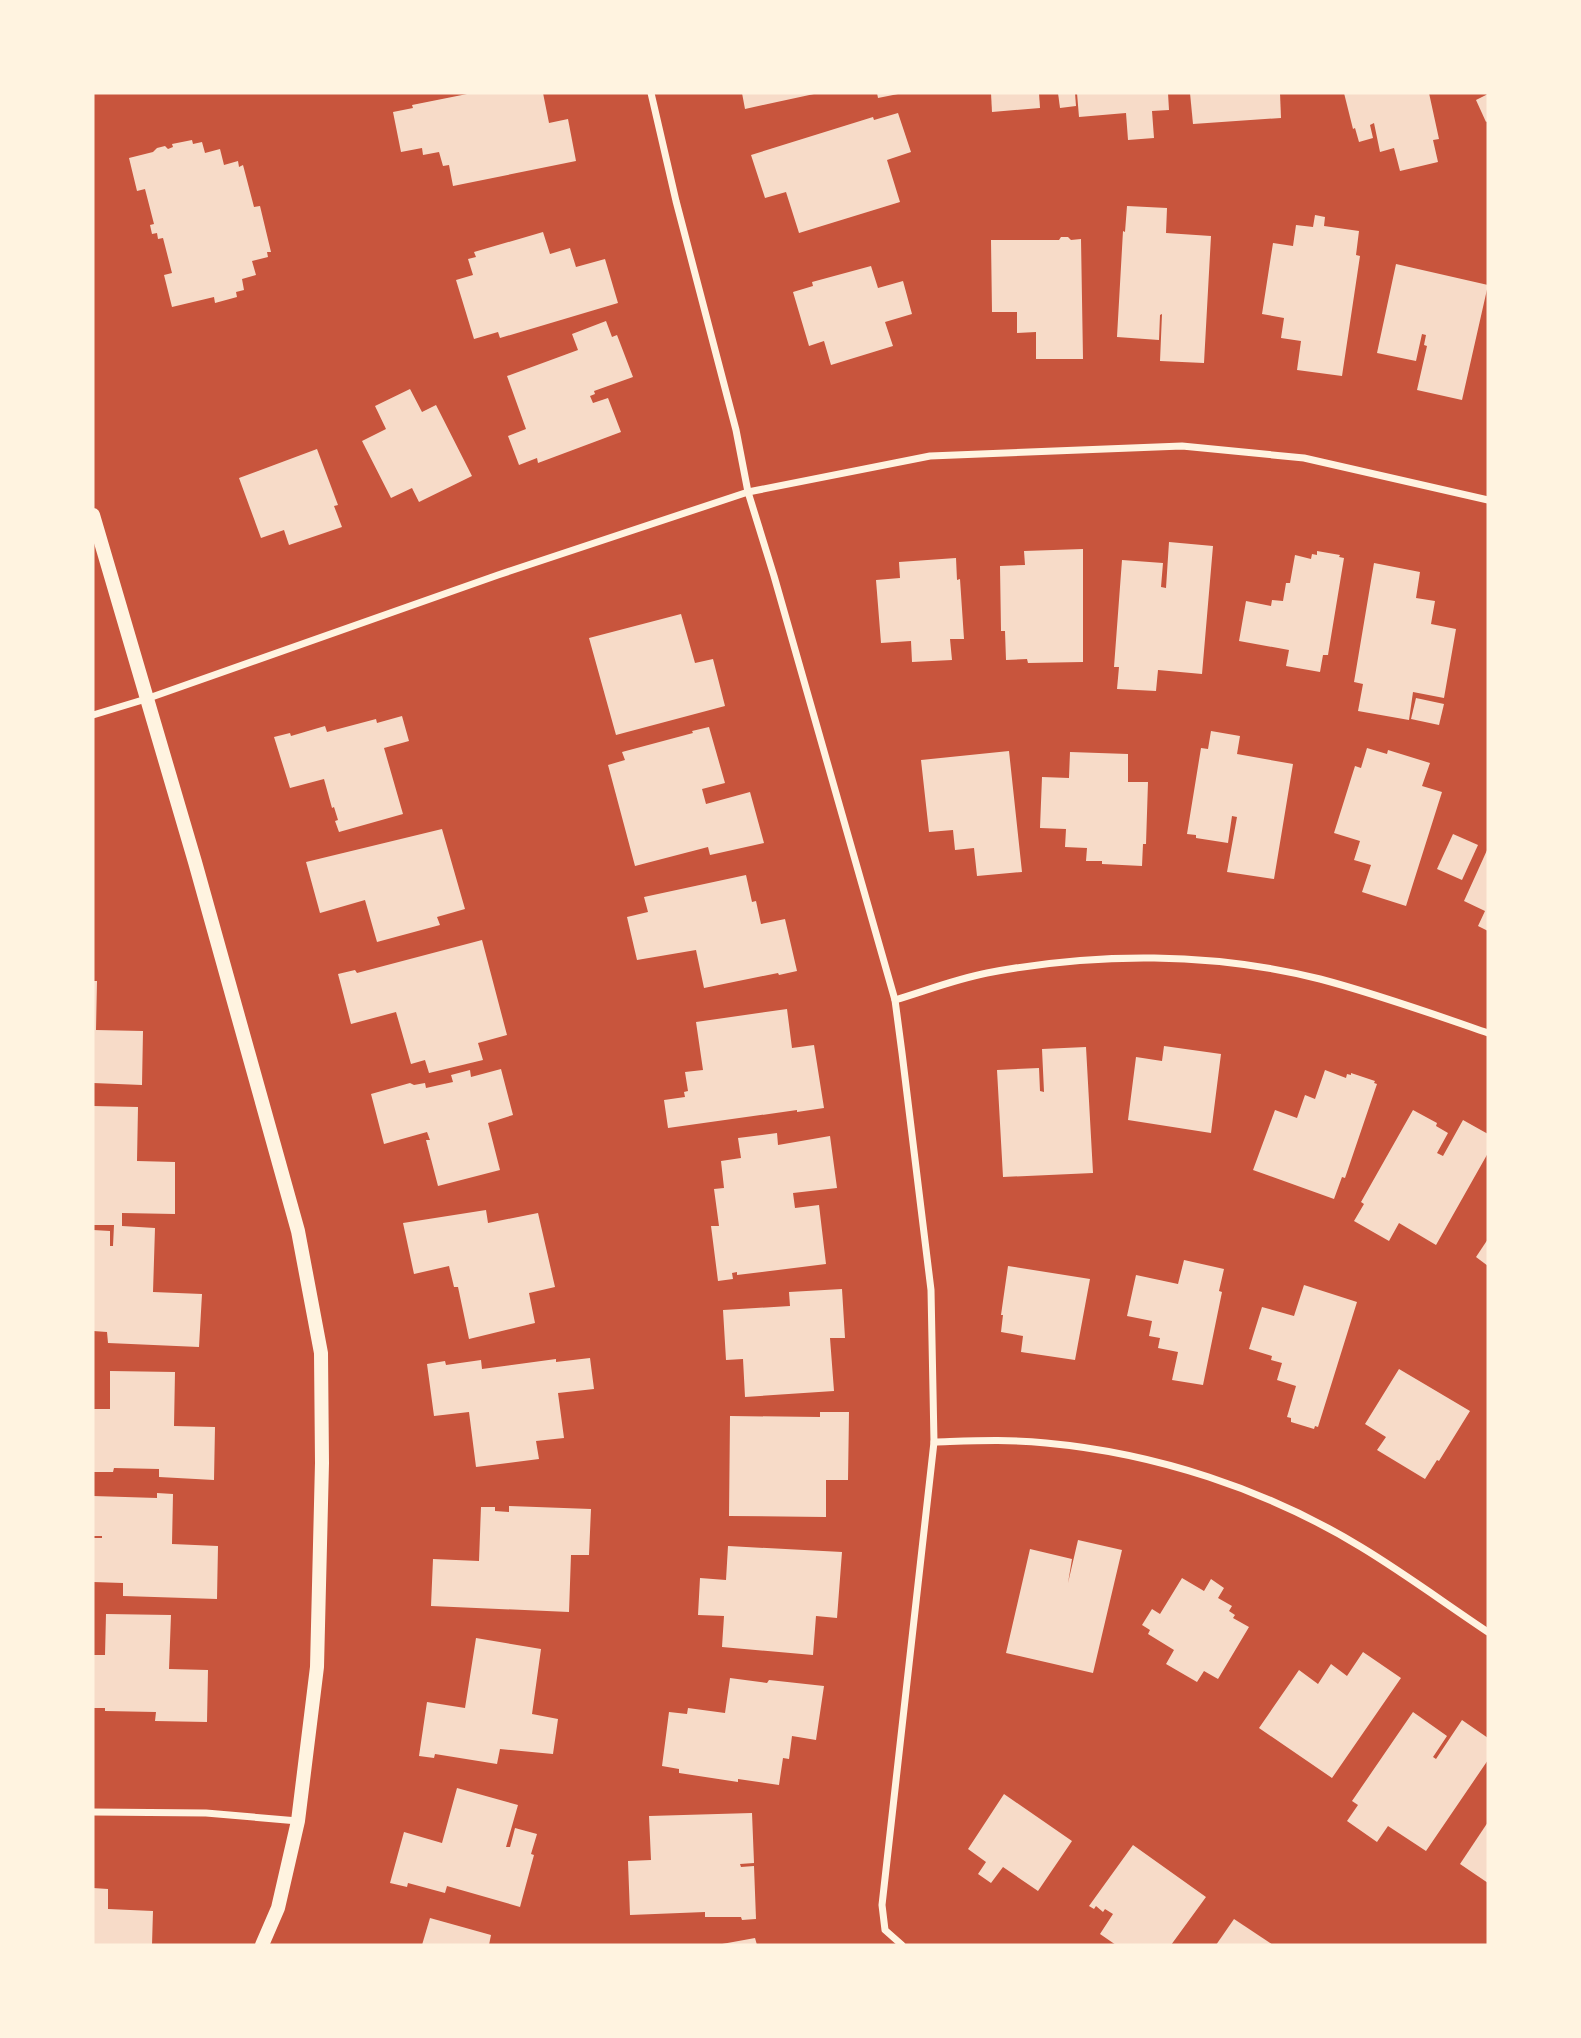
<svg xmlns="http://www.w3.org/2000/svg" width="1581" height="2038" font-family="Signika,sans-serif">
  <style>
    .building { fill: #f7dbc8 }
    .lines { fill: none; stroke-linecap: round; stroke-linejoin: round }
    .minor { stroke: #fff3e0; stroke-width: 7 }
    .secondary { stroke: #fff3e0; stroke-width: 14 }
  </style>
  <rect width="100%" height="100%" fill="#c8553d"/>
  <g class="building">
    <path d="M472,93H543L549,123L568,119L576,161L453,186L449,165L443,166L439,152L423,155L422,148L401,152L393,112L413,108L412,105Z"/>
    <path d="M742,93H814V94L745,109Z"/>
    <path d="M877,93H898V94L878,98Z"/>
    <path d="M991,93H1039L1040,108L992,112Z"/>
    <path d="M1058,93H1075L1076,106L1060,108Z"/>
    <path d="M1077,93H1168L1169,110L1152,111L1154,138L1128,140L1126,113L1079,117Z"/>
    <path d="M1190,93H1280L1281,118L1193,124Z"/>
    <path d="M1344,93H1429L1439,139L1433,140L1438,162L1400,171L1394,148L1380,152L1374,123L1370,125L1373,138L1359,142L1355,128L1353,129Z"/>
    <path d="M1488,94V121L1486,122L1476,100Z"/>
    <path d="M898,113L911,152L887,160L900,202L799,233L786,192L765,198L751,155L873,117L874,120Z"/>
    <path d="M192,140L193,144L202,142L205,153L220,149L224,165L238,161L239,167L243,165L254,207L260,206L271,252H267L268,257L252,261L256,275L242,279L244,290L236,292L237,297L215,303L214,297L172,307L164,275L172,273L163,238L158,239L157,233L152,234L150,225L154,224L145,189L137,191L129,158L153,152L157,148L165,146L168,149L173,147L172,144Z"/>
    <path d="M1127,206L1167,208L1166,233L1211,236L1204,363L1160,361L1162,314L1160,315L1159,340L1117,337L1123,231L1125,232Z"/>
    <path d="M1315,215L1325,217L1324,226L1359,231L1356,255L1360,256L1342,376L1297,370L1301,341L1281,338L1284,318L1262,314L1273,243L1293,246L1296,225L1313,227Z"/>
    <path d="M543,232L550,254L570,248L576,267L605,259L618,303L500,338L498,332L474,339L456,280L473,275L468,259L476,257L474,252Z"/>
    <path d="M1061,237H1068L1071,240L1081,239L1083,359H1036V332L1017,333V312H992L991,240H1059Z"/>
    <path d="M1396,264L1488,285L1462,400L1417,390L1427,346L1424,345L1426,335L1422,334L1416,361L1377,353Z"/>
    <path d="M871,266L878,288L903,281L912,314L885,322L893,346L831,365L824,341L809,346L793,292L813,286L812,282Z"/>
    <path d="M606,321L612,337L617,335L633,377L594,391L595,394L590,396L593,403L608,398L621,432L538,463L537,458L519,465L508,436L526,429L507,376L578,350L572,334Z"/>
    <path d="M410,389L422,412L436,405L472,476L419,502L412,488L391,498L362,441L386,429L375,406Z"/>
    <path d="M317,449L338,505L334,506L342,527L289,545L284,530L261,538L239,478Z"/>
    <path d="M1169,542L1213,546L1202,674L1158,670L1156,691L1117,689L1119,667H1114L1122,560L1163,563L1161,587L1166,588Z"/>
    <path d="M1083,549V662L1028,663L1027,659L1006,660L1005,631H1001L1000,566L1025,565L1024,551Z"/>
    <path d="M1317,551L1340,555L1339,557L1344,558L1328,655H1323L1320,672L1286,666L1289,650L1239,641L1246,601L1271,606L1272,600L1283,601L1286,583H1290L1295,555L1311,559L1312,554L1317,555Z"/>
    <path d="M956,558L957,580L960,579L964,639H950L952,660L912,662L911,641L881,643L876,580L900,578L899,562Z"/>
    <path d="M1374,563L1420,572L1416,598L1435,601L1431,624L1456,629L1444,698L1413,692L1409,720L1358,711L1363,684L1354,682Z"/>
    <path d="M681,614L695,663L713,659L725,706L616,735L589,638Z"/>
    <path d="M1416,698L1444,704L1439,725L1411,719Z"/>
    <path d="M402,716L409,741L384,748L403,814L339,832L335,821L338,820L334,807L332,808L324,779L290,788L274,737L290,733L291,736L325,726L327,732L376,719L377,723Z"/>
    <path d="M709,727L725,783L702,789L706,804L750,792L764,843L710,855L708,847L635,866L608,765L625,760L622,752L693,733L692,731Z"/>
    <path d="M1211,731L1240,736L1237,754L1293,764L1274,879L1227,872L1237,817L1232,816L1228,843L1196,838V835L1187,834L1201,748L1208,749Z"/>
    <path d="M1367,748L1387,754L1388,750L1430,763L1422,786L1442,792L1406,906L1362,892L1371,865L1354,860L1360,841L1334,833L1355,766L1361,768Z"/>
    <path d="M1009,751L1022,872L977,876L974,848L955,850L953,830L929,832L921,760Z"/>
    <path d="M1070,752L1128,754V782H1148L1146,844H1143L1142,866L1102,864V861H1086L1087,848L1065,847L1066,829L1040,828L1042,777L1069,778Z"/>
    <path d="M442,829L465,909L437,917L440,925L377,942L365,900L320,913L306,862Z"/>
    <path d="M1453,834L1478,845L1462,880L1437,869Z"/>
    <path d="M1488,848V931L1478,926L1485,911L1464,901Z"/>
    <path d="M746,875L752,902L756,901L761,924L785,919L797,971L779,975L778,973L704,988L696,950L637,960L627,917L648,912L644,897Z"/>
    <path d="M482,940L507,1035L478,1043L483,1060L429,1073L425,1060L411,1064L396,1012L351,1024L338,974L355,970L357,973Z"/>
    <path d="M93,981H97L96,1030L143,1031L142,1085L93,1083Z"/>
    <path d="M787,1009L792,1048L814,1045L824,1108L797,1112V1110L668,1128L664,1100L685,1097L684,1092L688,1091L685,1072L703,1070L696,1022Z"/>
    <path d="M1164,1046L1221,1054L1211,1133L1128,1120L1136,1057L1162,1061Z"/>
    <path d="M1086,1047L1093,1173L1003,1177L997,1070L1039,1068L1040,1091L1044,1092L1042,1049Z"/>
    <path d="M501,1069L513,1115L488,1123L500,1170L438,1186L426,1140H430L427,1132L384,1144L371,1094L410,1083L414,1085L425,1083L426,1088L453,1082L451,1075L470,1070L471,1077Z"/>
    <path d="M1325,1070L1346,1078L1347,1074L1351,1075V1073L1375,1081L1374,1083L1377,1084L1345,1178L1342,1177L1334,1199L1253,1170L1275,1110L1297,1118L1305,1095L1315,1099Z"/>
    <path d="M93,1106L138,1107L137,1161L175,1162V1214L122,1213V1226L155,1228L153,1292L202,1294L199,1347L108,1343L107,1332L93,1331V1230L110,1231V1246H113L114,1225H93Z"/>
    <path d="M1413,1110L1437,1123L1436,1126L1448,1133L1437,1153L1443,1156L1463,1120L1488,1134V1153L1436,1245L1399,1223L1389,1241L1354,1221L1364,1204L1361,1202Z"/>
    <path d="M777,1133L778,1145L830,1136L837,1188L793,1193L795,1208L819,1205L826,1264L737,1275V1272L732,1273L733,1279L718,1281L711,1226H719L714,1189L724,1188L721,1161L741,1158L738,1138Z"/>
    <path d="M486,1210L488,1223L538,1213L555,1287L529,1293L535,1323L469,1339L458,1287H454L449,1266L414,1274L403,1223Z"/>
    <path d="M1488,1239V1266L1476,1257Z"/>
    <path d="M1184,1260L1224,1269L1219,1291L1222,1292L1203,1385L1172,1380L1178,1352L1158,1348L1160,1338L1149,1336L1152,1321L1127,1316L1136,1275L1178,1284Z"/>
    <path d="M1008,1266L1090,1279L1075,1360L1021,1352L1023,1336L1001,1332L1003,1315H1001Z"/>
    <path d="M1304,1285L1357,1302L1318,1427L1315,1426L1314,1429L1291,1422V1418L1287,1417L1296,1386L1277,1380L1282,1363L1271,1360L1272,1356L1249,1349L1262,1307L1294,1316Z"/>
    <path d="M842,1289L845,1338H830L834,1391L745,1397L743,1359L726,1360L723,1310L790,1306L789,1292Z"/>
    <path d="M590,1358L594,1389L558,1393L564,1438L536,1441L539,1459L476,1467L469,1412L434,1416L427,1364L445,1361L446,1365L481,1360L482,1369L556,1359V1362Z"/>
    <path d="M1399,1369L1470,1411L1439,1461L1437,1460L1425,1479L1377,1450L1386,1437L1365,1424Z"/>
    <path d="M110,1371L175,1372L174,1426L215,1427L214,1480L159,1477V1469L114,1468L113,1472H93V1409H110Z"/>
    <path d="M820,1412H849L848,1480H826V1517L729,1516L730,1416L820,1417Z"/>
    <path d="M157,1493L173,1494L172,1544L218,1546L217,1599L123,1596V1583L93,1582V1538H102V1536H93V1496L157,1498Z"/>
    <path d="M509,1506L591,1509L589,1555H571L569,1612L431,1606L433,1559L479,1561L481,1507H495V1511L509,1512Z"/>
    <path d="M1078,1540L1122,1550L1093,1673L1006,1653L1030,1549L1072,1559L1068,1583Z"/>
    <path d="M728,1546L842,1552L837,1618L816,1616L813,1655L722,1647L724,1616L698,1615L700,1578L726,1580Z"/>
    <path d="M1182,1578L1204,1591L1211,1579L1224,1588L1218,1598L1232,1606L1229,1611L1235,1615L1233,1618L1249,1627L1218,1679L1204,1671L1197,1682L1166,1664L1174,1650L1148,1634L1150,1630L1142,1625L1152,1609L1160,1614Z"/>
    <path d="M106,1614L171,1615L169,1669L208,1670L207,1722L155,1721L156,1712L105,1711V1708H93V1655H105Z"/>
    <path d="M476,1638L541,1649L532,1714L558,1719L553,1754L500,1749L497,1764L435,1754L434,1758L419,1756L427,1702L465,1708Z"/>
    <path d="M1363,1652L1401,1678L1332,1778L1259,1728L1299,1670L1318,1684L1331,1664L1347,1676Z"/>
    <path d="M730,1678L767,1683L769,1680L824,1686L816,1740L792,1736L789,1759L783,1758L779,1785L738,1779V1782L679,1773V1769L662,1766L669,1712L687,1714L688,1708L725,1713Z"/>
    <path d="M1413,1712L1447,1736L1433,1757L1436,1759L1462,1720L1488,1738V1760L1426,1851L1388,1826L1377,1842L1347,1821L1358,1805L1352,1801Z"/>
    <path d="M457,1788L518,1805L506,1847H510L515,1828L537,1834L531,1854L534,1855L520,1907L447,1886L445,1893L408,1883L407,1887L390,1883L404,1832L442,1843Z"/>
    <path d="M1004,1794L1072,1841L1038,1891L1003,1867L991,1883L978,1874L986,1862L968,1849Z"/>
    <path d="M752,1813L754,1863L740,1864L741,1867L754,1866L756,1919L742,1920L741,1917H705V1912L630,1915L628,1861L651,1860L649,1816Z"/>
    <path d="M1488,1822V1883L1460,1864Z"/>
    <path d="M1133,1845L1206,1897L1171,1945H1116L1100,1934L1113,1914L1105,1909L1103,1912L1096,1906L1094,1909L1089,1906Z"/>
    <path d="M93,1888L108,1889V1909L153,1911L152,1945H93Z"/>
    <path d="M430,1918L491,1935L489,1945H422Z"/>
    <path d="M1234,1919L1273,1945H1216Z"/>
    <path d="M755,1938L757,1945H722V1944Z"/>
  </g>
  <g class="lines">
    <g class="minor">
      <path d="M651,93L676,201L736,430L748,492L774,576L895,1000L902,1053L931,1290L934,1442L882,1905L885,1930L902,1945"/>
      <path d="M93,715L146,699L498,575L748,492L930,456L1182,446L1304,458L1488,500"/>
      <path d="M895,1000C925,991 956,979 987,973C1097,952 1212,952 1320,979C1377,994 1433,1014 1488,1033"/>
      <path d="M934,1442C971,1441 1008,1439 1046,1443C1155,1453 1266,1489 1361,1547C1404,1573 1446,1604 1488,1632"/>
      <path d="M93,1812L206,1813L298,1821"/>
    </g>
    <path class="secondary" d="M93,515L195,862L298,1231L321,1353L322,1463L317,1667L298,1821L278,1908L262,1945"/>
  </g>
  <rect width="1581" height="2038" fill="none" stroke="#fff3e0" stroke-width="189"/>
</svg>
